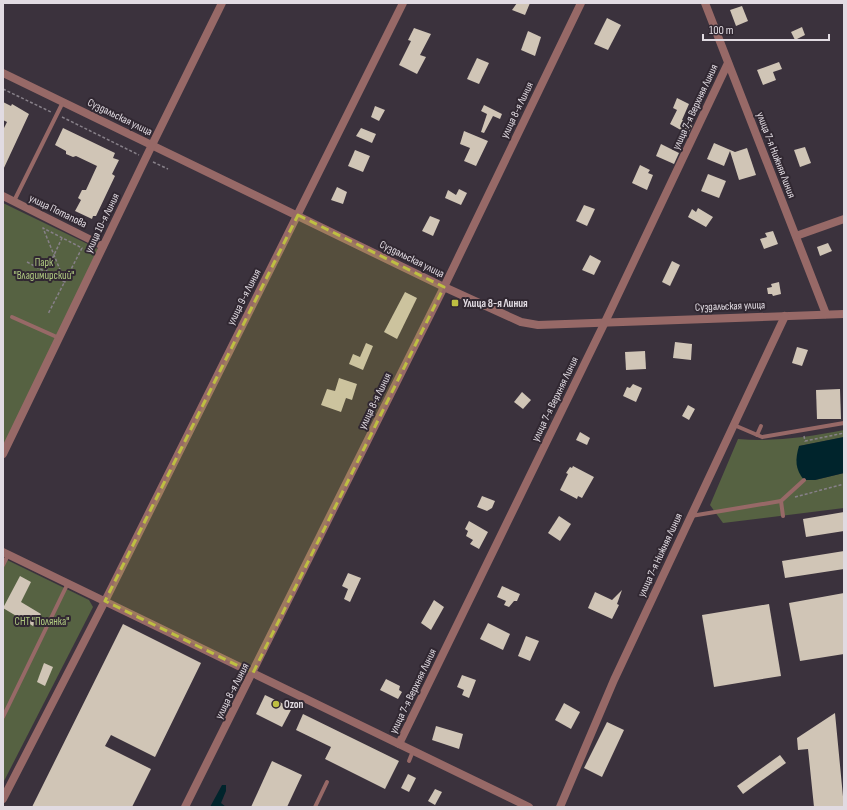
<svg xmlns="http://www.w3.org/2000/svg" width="847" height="810" font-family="'Sofia Sans Condensed',sans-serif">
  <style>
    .green { fill: #566242 }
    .water { fill: #00242c }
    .building { fill: #d0c5b6 }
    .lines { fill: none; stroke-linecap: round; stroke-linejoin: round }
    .path { stroke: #878089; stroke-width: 1.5; stroke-dasharray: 3 2; stroke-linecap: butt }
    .service { stroke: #976967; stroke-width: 4 }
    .minor { stroke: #976967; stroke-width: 8 }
    .tertiary { stroke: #976967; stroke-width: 8 }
    .marked { fill: #bebf42; fill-opacity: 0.2; stroke: #bebf42; stroke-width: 3; stroke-dasharray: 8 5; stroke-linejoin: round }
    .poi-dot { fill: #bebf42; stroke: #312832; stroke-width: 1.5 }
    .labels { text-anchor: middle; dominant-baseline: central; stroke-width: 4; stroke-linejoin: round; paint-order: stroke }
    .street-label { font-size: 11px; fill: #e1dbe2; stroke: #312832 }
    .park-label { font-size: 11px; fill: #b0ca80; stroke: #312832 }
    .poi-label { font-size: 11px; font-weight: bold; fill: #e1dbe2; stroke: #312832; text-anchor: start }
  </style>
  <rect width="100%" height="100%" fill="#3b323d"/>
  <g class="green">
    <path d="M3,203L98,249L3,450Z"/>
    <path d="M844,430V437L799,446L815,480L844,473V508L723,523L710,505L738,439C775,442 808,437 844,430Z"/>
    <path d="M3,558L89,600L93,607L3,783Z"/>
  </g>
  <g class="water">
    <path d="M844,437V473L815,480H804C795,469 795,460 799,446Z"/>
    <path d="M222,785H226V791L221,803L226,807H210Z"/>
  </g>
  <g class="building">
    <path d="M517,3H530L525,15L512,10Z"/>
    <path d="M742,6L748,21L736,26L730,10Z"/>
    <path d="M607,18L621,25L608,50L594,44Z"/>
    <path d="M802,27L805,35L795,40L791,32Z"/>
    <path d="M414,28L431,34L420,55L426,57L417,74L399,65L411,41L408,40Z"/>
    <path d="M528,31L541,37L535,56L521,50Z"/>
    <path d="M477,58L489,63L479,84L467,79Z"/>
    <path d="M779,62L782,69L773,72L776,80L763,85L757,70Z"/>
    <path d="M677,98L689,104L682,120L692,126L688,134L670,124L677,110L673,108Z"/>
    <path d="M3,102L11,106L12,104L29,114L3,170V130L7,122L3,120Z"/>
    <path d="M484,105L502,114L500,119L493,116L484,133L481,132L487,114L481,111Z"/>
    <path d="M375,106L385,110L379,121L371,117Z"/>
    <path d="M63,128L115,153L113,158L119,160L112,174L115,176L96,216H93L92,219L75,211L81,200L78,198L82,190H86L97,166L76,156L73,157L66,154V151L55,145Z"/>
    <path d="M361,128L376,134L372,143L356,136Z"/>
    <path d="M464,131L488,141L476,166L464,161L470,148L460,144Z"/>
    <path d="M714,143L735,152L747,148L756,175L739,180L730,151L724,166L707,159Z"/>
    <path d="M661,144L679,153L674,164L656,156Z"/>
    <path d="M805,147L811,163L800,167L794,150Z"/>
    <path d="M355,150L370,156L363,172L348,166Z"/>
    <path d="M640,165L650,170L648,173L653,175L647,190L632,183Z"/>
    <path d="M708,174L726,181L719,198L701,191Z"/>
    <path d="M337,187L347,192L343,204L331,200Z"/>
    <path d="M459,189L467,193L461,205L445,198L448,190L456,195Z"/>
    <path d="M584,205L595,209L587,226L576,221Z"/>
    <path d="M698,208L713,217L706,227L688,217L692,209L696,212Z"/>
    <path d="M430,216L440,220L433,236L422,231Z"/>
    <path d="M773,231L778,244L764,249L760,239L767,237L765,233Z"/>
    <path d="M828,243L832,251L820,256L817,247Z"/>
    <path d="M590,255L601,261L594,275L582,270Z"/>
    <path d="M672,261L680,265L670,286L662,282Z"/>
    <path d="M779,282L781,294L773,296L772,294H768L767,288L772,287L771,284Z"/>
    <path d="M405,292L417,298L397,339L384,332Z"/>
    <path d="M675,342L692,344L691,360L673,358Z"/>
    <path d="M366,343L373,346L363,370L349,364L353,354L360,357Z"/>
    <path d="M797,347L808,350L802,366L792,363Z"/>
    <path d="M645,351L646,369L626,370L625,352Z"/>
    <path d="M339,378L357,384L352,400L346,398L341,412L321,405L327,389L335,391Z"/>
    <path d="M633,384L642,388L636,402L623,396L627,387L630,388Z"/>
    <path d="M840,389L841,419H817L816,390Z"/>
    <path d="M522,392L531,400L523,409L514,402Z"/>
    <path d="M688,405L695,409L689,420L682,416Z"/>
    <path d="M580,432L590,438L587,445L576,440Z"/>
    <path d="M573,466L594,477L582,498L578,496L577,499L560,490L568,474L566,473L570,467L572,468Z"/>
    <path d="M482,496L495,501L492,508L487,511L477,507Z"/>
    <path d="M844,512V531L806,537L803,519Z"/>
    <path d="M559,516L571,524L560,541L548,533Z"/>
    <path d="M469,521L488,532L479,549L470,544L473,540L466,536L468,531L465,529Z"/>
    <path d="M844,551V569L785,578L782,561Z"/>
    <path d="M348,573L361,578L350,602L344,599L348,589L342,586Z"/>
    <path d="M20,576L31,582L21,602L41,614L33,626L3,608Z"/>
    <path d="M502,586L520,594L517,601H514L509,607L504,605L506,601L497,597Z"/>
    <path d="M622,590L617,604L619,605L612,619L588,608L595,592L612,600Z"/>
    <path d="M844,593V654L800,661L789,603Z"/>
    <path d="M434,600L444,607L431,630L421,623Z"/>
    <path d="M769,604L781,676L714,687L702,615Z"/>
    <path d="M488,623L510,634L503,650L480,639Z"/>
    <path d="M123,624L201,663L155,757L111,735L105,746L151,769L132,807H32Z"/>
    <path d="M526,636L539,641L530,661L518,656Z"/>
    <path d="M44,663L53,667L45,686L37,682Z"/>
    <path d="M462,675L476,680L469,698L462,695L464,690L457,687Z"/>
    <path d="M386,679L400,686L399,690L402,692L398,699L380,690Z"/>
    <path d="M265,695L292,708L282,727L256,714Z"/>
    <path d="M564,703L580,712L571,729L555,720Z"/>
    <path d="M835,713L844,807H814L808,749L798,750L797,738Z"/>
    <path d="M303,714L399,761L385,789L325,759L331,747L296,730Z"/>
    <path d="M607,722L624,730L602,777L584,768Z"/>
    <path d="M436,726L463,734L459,749L432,740Z"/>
    <path d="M780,755L786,763L743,794L737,786Z"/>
    <path d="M272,761L302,775L287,807H251Z"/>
    <path d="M408,774L416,778L409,792L401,788Z"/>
    <path d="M435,789L442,792L435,805L428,801Z"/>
  </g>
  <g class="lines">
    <g class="path">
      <path d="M3,89L51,112"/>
      <path d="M62,117L139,155"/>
      <path d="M153,162L168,169"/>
      <path d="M27,262L65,282L43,228L82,248L48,314"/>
      <path d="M46,272L62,238"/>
      <path d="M804,436L805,441L844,433"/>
      <path d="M795,497L844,484"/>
    </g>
    <g class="service">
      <path d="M14,201L63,102"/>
      <path d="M12,317L59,338"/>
      <path d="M734,425L762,437L844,423"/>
      <path d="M757,435L761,426"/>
      <path d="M781,501L783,516"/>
      <path d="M691,516L781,501L804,480"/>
      <path d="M3,565L8,555"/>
      <path d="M3,717L68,583"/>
      <path d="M409,761L413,751"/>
      <path d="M315,807L327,782"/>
    </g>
    <g class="minor">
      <path d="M705,3L826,314"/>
      <path d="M3,73L444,287L521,322L538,325L844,314"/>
      <path d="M3,196L103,246"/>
      <path d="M796,236L844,219"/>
      <path d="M3,454L152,145L222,3"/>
      <path d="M399,744L605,322L728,63"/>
      <path d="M3,799L105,601L403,3"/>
      <path d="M185,807L444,287L581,3"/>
      <path d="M560,807L614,680L785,316"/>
    </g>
    <path class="tertiary" d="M3,552L529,807"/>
  </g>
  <path class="marked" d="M298,215L444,287L253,673L105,601Z"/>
  <g class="poi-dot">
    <rect x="451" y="299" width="8" height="8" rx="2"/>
    <circle cx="276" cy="704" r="4"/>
  </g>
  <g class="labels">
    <g class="street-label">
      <text transform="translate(695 107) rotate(-65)">улица 7-я Верхняя Линия</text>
      <text transform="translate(517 110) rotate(-64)">улица 8-я Линия</text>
      <text transform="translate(120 117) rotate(26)">Суздальская улица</text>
      <text transform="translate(776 155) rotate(69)">улица 7-я Нижняя Линия</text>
      <text transform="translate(58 211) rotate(26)">улица Потапова</text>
      <text transform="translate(102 223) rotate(-64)">улица 10-я Линия</text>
      <text transform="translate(412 259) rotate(26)">Суздальская улица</text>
      <text transform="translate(244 297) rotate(-63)">улица 9-я Линия</text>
      <text transform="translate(730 306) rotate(-2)">Суздальская улица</text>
      <text transform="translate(555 399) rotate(-64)">улица 7-я Верхняя Линия</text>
      <text transform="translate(375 401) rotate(-64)">улица 8-я Линия</text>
      <text transform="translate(660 555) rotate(-65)">улица 7-я Нижняя Линия</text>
      <text transform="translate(232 691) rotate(-63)">улица 8-я Линия</text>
      <text transform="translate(413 691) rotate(-64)">улица 7-я Верхняя Линия</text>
    </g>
    <g class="park-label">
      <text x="44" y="262">Парк<tspan x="44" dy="13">"Владимирский"</tspan></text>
      <text x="42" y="621">СНТ "Полянка"</text>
    </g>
    <g class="poi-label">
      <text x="463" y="303">Улица 8-я Линия</text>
      <text x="284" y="704">Ozon</text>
    </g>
  </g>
  <rect width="847" height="810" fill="none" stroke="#e1dbe2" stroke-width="8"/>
  <path d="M703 34v6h126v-6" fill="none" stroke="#e1dbe2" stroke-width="2"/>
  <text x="709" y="34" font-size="12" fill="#e1dbe2" stroke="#312832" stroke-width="3" paint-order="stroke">100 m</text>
</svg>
